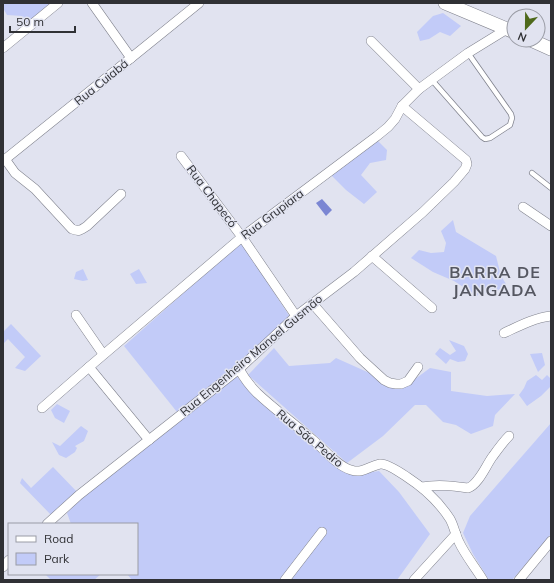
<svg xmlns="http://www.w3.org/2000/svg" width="554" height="583" font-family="Mulish,sans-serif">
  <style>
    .green { fill: #c2cbf8 }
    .water { fill: #7b86d3 }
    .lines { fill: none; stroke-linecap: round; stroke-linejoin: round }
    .lane-casing { stroke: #81838e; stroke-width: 6 }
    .street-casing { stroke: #81838e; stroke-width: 10 }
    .secondary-casing { stroke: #81838e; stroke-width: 14 }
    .lane { stroke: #fff; stroke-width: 4.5 }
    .street { stroke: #fff; stroke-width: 9 }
    .secondary { stroke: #fff; stroke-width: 13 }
    .labels { text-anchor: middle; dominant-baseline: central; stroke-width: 3; stroke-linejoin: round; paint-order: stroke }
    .street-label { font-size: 12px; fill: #303135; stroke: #e1e3f0 }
    .district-label { font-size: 16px; font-weight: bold; letter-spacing: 1px; fill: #555761; stroke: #e1e3f0 }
  </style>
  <rect width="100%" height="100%" fill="#e1e3f0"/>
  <g class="green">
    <path d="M3,3H39V4L40,3H54L21,29L22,16L7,15L3,8Z"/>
    <path d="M443,13L461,26L450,36L440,32L429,39L420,41L417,32L433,16Z"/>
    <path d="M377,140L387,150L386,160L370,163L361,175L377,192L364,204L346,190L330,174Z"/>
    <path d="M453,220L456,232L496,256L501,276L506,284L490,297L482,290L477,296L454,281L433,272L411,258L419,250L431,253L444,252L446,243L441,231Z"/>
    <path d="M241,242L290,317L239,367L177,412L124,346Z"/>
    <path d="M83,269L88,280L83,281L74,279L76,272Z"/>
    <path d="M139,269L147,283L136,284L130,274Z"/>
    <path d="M11,324L41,356L25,371L15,368L25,357L8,339L3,344V332Z"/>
    <path d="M449,340L464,346L468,354L465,361L458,362L450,359L446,364L435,354L440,348L450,355L456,351Z"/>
    <path d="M274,348L289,366L330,363L336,358L403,388L430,368L451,372V391L487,396L515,394L495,415L493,426L471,434L456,425L443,422L426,405H415L383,436L347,463L248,375Z"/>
    <path d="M542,353L545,365L538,372L530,354Z"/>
    <path d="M536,375L542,380L547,375L551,379V386L541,396L527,406L519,395L524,388L527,381Z"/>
    <path d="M236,376L329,460L354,475L379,471L399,492L430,534L397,580H132L127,574H137V524H71L67,513L99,479Z"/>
    <path d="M57,404L70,411L64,423L55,418L51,410Z"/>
    <path d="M551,423V534L512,580H489L473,554L463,533L470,516Z"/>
    <path d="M81,426L88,431L84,441L75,446L77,448L75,452L66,458L59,455L52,442L60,446Z"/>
    <path d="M53,467L78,493L53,517L20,483L22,478L31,488Z"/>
    <path d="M45,574H101L94,580H51Z"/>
  </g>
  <path class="water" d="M322,199L332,210L326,216L316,203Z"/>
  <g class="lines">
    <defs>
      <g id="lane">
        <path d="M431,79L482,137L485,139L490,138L510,125L512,118L511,114L468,53"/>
        <path d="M532,173L551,188"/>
      </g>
      <g id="street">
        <path d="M92,3L131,58"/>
        <path d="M371,41L419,89"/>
        <path d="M3,48L58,3"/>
        <path d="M181,156L242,237L296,316"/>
        <path d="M5,159L15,173L35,189L72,229C79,232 81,230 87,226L121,194"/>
        <path d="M3,161L131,58L199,3"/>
        <path d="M523,207L551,226"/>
        <path d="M372,256L432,308"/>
        <path d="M312,303L360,358L384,380L390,383L396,384H401L408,381L418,367"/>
        <path d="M76,315L103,354"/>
        <path d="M504,333C519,326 534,318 551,316"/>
        <path d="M89,367L149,440"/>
        <path d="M239,369C244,378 250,386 257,393C275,410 295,424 313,440C324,449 337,466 351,470C363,474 369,466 380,464C387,463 401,473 407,477C424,488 439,502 450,519C454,526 455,534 459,542C465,555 475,567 483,580"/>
        <path d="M42,408L89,367L242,237L377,136L388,127L395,119L402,106L419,89L468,53L507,29"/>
        <path d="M422,487C438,484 453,486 468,488C479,484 486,465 493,456C498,449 503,442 509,436"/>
        <path d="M47,524L79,495L239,369L296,316L354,272L423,212L454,182L465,169L467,164L466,160L402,106"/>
        <path d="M3,567L9,560"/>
        <path d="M285,580L322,532"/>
        <path d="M414,580L456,534"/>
        <path d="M519,580L551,541"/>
      </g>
      <g id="secondary">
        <path d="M445,3L514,32"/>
        <path d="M531,40L551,49"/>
      </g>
    </defs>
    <use href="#lane" class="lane-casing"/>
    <use href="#street" class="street-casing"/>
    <use href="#secondary" class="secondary-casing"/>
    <use href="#lane" class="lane"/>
    <use href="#street" class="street"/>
    <use href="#secondary" class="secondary"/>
  </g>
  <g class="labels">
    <g class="street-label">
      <text transform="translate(101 82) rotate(-39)">Rua Cuiabá</text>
      <text transform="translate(212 196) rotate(53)">Rua Chapecó</text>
      <text transform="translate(272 214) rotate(-37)">Rua Grupiara</text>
      <text transform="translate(251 355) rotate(-40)">Rua Engenheiro Manoel Gusmão</text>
      <text transform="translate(310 438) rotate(40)">Rua São Pedro</text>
    </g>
    <g class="district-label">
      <text x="495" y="272">BARRA DE<tspan x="495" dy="18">JANGADA</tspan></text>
    </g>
  </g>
  <rect width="554" height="583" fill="none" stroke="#303135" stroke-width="8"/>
  <rect x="8" y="523" width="130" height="52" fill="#e1e3f0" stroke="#9a9ca5"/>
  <rect x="16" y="536" width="20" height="6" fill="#ffffff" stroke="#9a9ca5"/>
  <text x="44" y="543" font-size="12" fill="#303135">Road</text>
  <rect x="16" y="553" width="20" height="12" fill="#c2cbf8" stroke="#9a9ca5"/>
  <text x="44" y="563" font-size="12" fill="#303135">Park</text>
  <g transform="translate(526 28) rotate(202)"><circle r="19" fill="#e1e3f0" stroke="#9a9ca5"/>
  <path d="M0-3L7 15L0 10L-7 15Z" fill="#4e691b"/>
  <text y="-6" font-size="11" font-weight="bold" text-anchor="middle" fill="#303135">N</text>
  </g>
  <path d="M10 26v6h65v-6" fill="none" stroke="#303135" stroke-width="2"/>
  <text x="16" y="26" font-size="12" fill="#303135" stroke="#e1e3f0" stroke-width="3" paint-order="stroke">50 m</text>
</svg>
